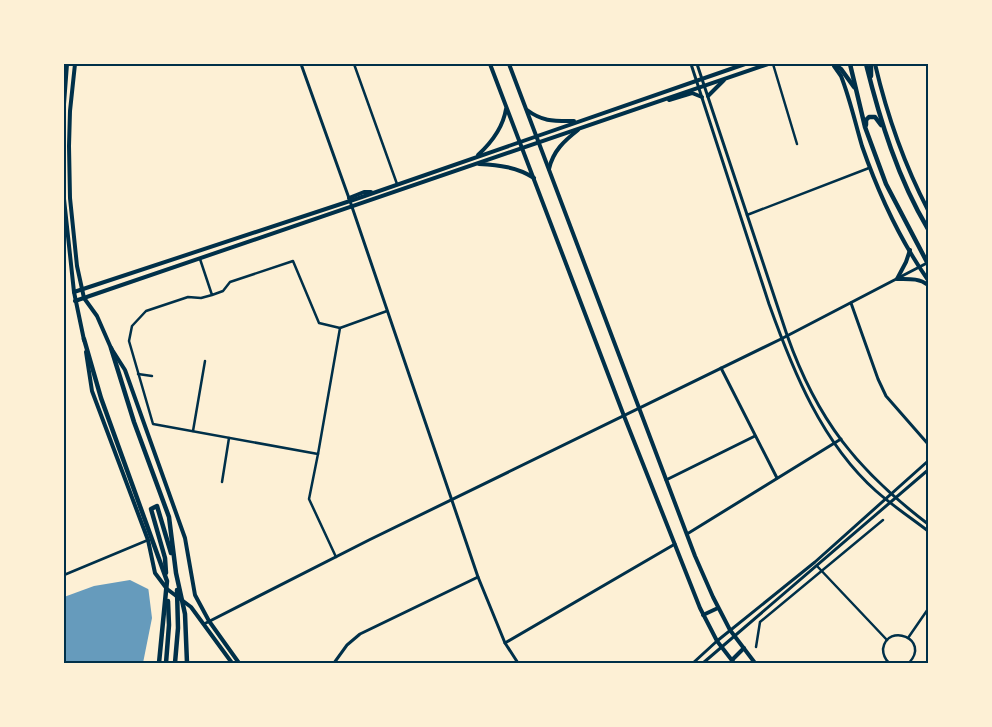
<svg xmlns="http://www.w3.org/2000/svg" width="992" height="727" font-family="Poppins,sans-serif">
  <style>
    .water { fill: #669bbc }
    .pier { fill: #fdf0d5 }
    .lines { fill: none; stroke-linecap: round; stroke-linejoin: round }
    .minor { stroke: #003049; stroke-width: 2.5 }
    .tertiary { stroke: #003049; stroke-width: 3 }
    .secondary { stroke: #003049; stroke-width: 4 }
    .primary { stroke: #003049; stroke-width: 4.5 }
    .trunk { stroke: #003049; stroke-width: 4.5 }
    .neatline { fill: none; stroke: #003049; stroke-width: 2 }
  </style>
  <rect width="100%" height="100%" fill="#fdf0d5"/>
  <path class="water" d="M130,580L158,594L169,663H65L64,660V597L94,586Z"/>
  <path class="pier" d="M148,586L160,593L171,663H143L152,618Z"/>
  <g class="lines">
    <g class="minor">
      <path d="M354,64L397,184"/>
      <path d="M773,64L797,144"/>
      <path d="M747,215L869,168"/>
      <path d="M200,259L212,295L201,298L188,297L146,311L132,326L129,341L153,424L318,454L340,328L319,323L293,261L230,282L223,291L212,295"/>
      <path d="M340,328L387,311"/>
      <path d="M138,374L152,376"/>
      <path d="M193,431L205,361"/>
      <path d="M318,454L309,499L336,557"/>
      <path d="M222,482L229,438"/>
      <path d="M817,566L887,640"/>
      <path d="M64,575L148,540"/>
      <path d="M908,638L928,609"/>
      <path d="M756,647L760,622L883,520"/>
      <path d="M889,663C885,659 883,655 883,649C887,622 931,639 909,663"/>
    </g>
    <g class="tertiary">
      <path d="M301,64L350,201L478,577L505,643L518,663"/>
      <path d="M691,64L769,304C793,371 822,443 876,491C893,506 911,518 928,531"/>
      <path d="M697,64L787,335C817,420 857,470 928,524"/>
      <path d="M851,303L878,379L886,396L928,444"/>
      <path d="M721,368L777,478"/>
      <path d="M666,480L755,436"/>
      <path d="M687,534L841,439"/>
      <path d="M204,624L369,540L781,339L927,263"/>
      <path d="M505,643L675,544"/>
      <path d="M334,663L347,645L360,634L478,577"/>
      <path d="M693,663L717,641L815,562L928,461"/>
      <path d="M703,663L928,470"/>
    </g>
    <g class="secondary">
      <path d="M75,64L70,111L69,146L70,198L77,266L84,298L97,316L111,348L125,370L185,538L195,595L209,621L239,663"/>
      <path d="M490,64L624,416L700,608L717,641L734,663"/>
      <path d="M509,64L695,556L713,597L730,630L755,663"/>
      <path d="M875,64C887,115 904,164 928,210"/>
      <path d="M834,66L841,76C850,99 855,122 862,146C878,192 900,240 928,280"/>
      <path d="M708,96L724,80"/>
      <path d="M669,100L692,93L702,97"/>
      <path d="M64,104L67,64"/>
      <path d="M527,110C543,122 554,121 574,121"/>
      <path d="M478,155C491,143 503,128 506,109"/>
      <path d="M479,164C499,165 517,167 534,178"/>
      <path d="M549,169C553,151 564,141 578,130"/>
      <path d="M349,198L364,192H371"/>
      <path d="M64,199L74,292L84,340"/>
      <path d="M910,250L906,262L897,279C909,279 919,278 928,285"/>
      <path d="M74,292L356,199L745,64"/>
      <path d="M75,301L768,64"/>
      <path d="M86,352L92,391L148,540L155,573L167,589L191,607L232,663"/>
      <path d="M703,615L718,608"/>
      <path d="M732,660L744,648"/>
    </g>
    <g class="primary">
      <path d="M834,64L841,69L854,87"/>
      <path d="M850,64L865,127L886,184L928,264"/>
      <path d="M866,64C880,120 898,179 928,229"/>
      <path d="M871,64V76"/>
      <path d="M866,125V120L869,117H875L881,125"/>
    </g>
    <g class="trunk">
      <path d="M84,339L101,398L167,581L159,663"/>
      <path d="M111,348L134,422L169,517L176,573L185,614L187,663"/>
      <path d="M166,573L165,558L151,509L157,506L171,553"/>
      <path d="M166,663L169,625L168,601"/>
      <path d="M175,663L178,628L177,590"/>
    </g>
  </g>
  <rect width="992" height="727" fill="none" stroke="#fdf0d5" stroke-width="130"/>
  <rect x="65" y="65" width="862" height="597" class="neatline"/>
</svg>
